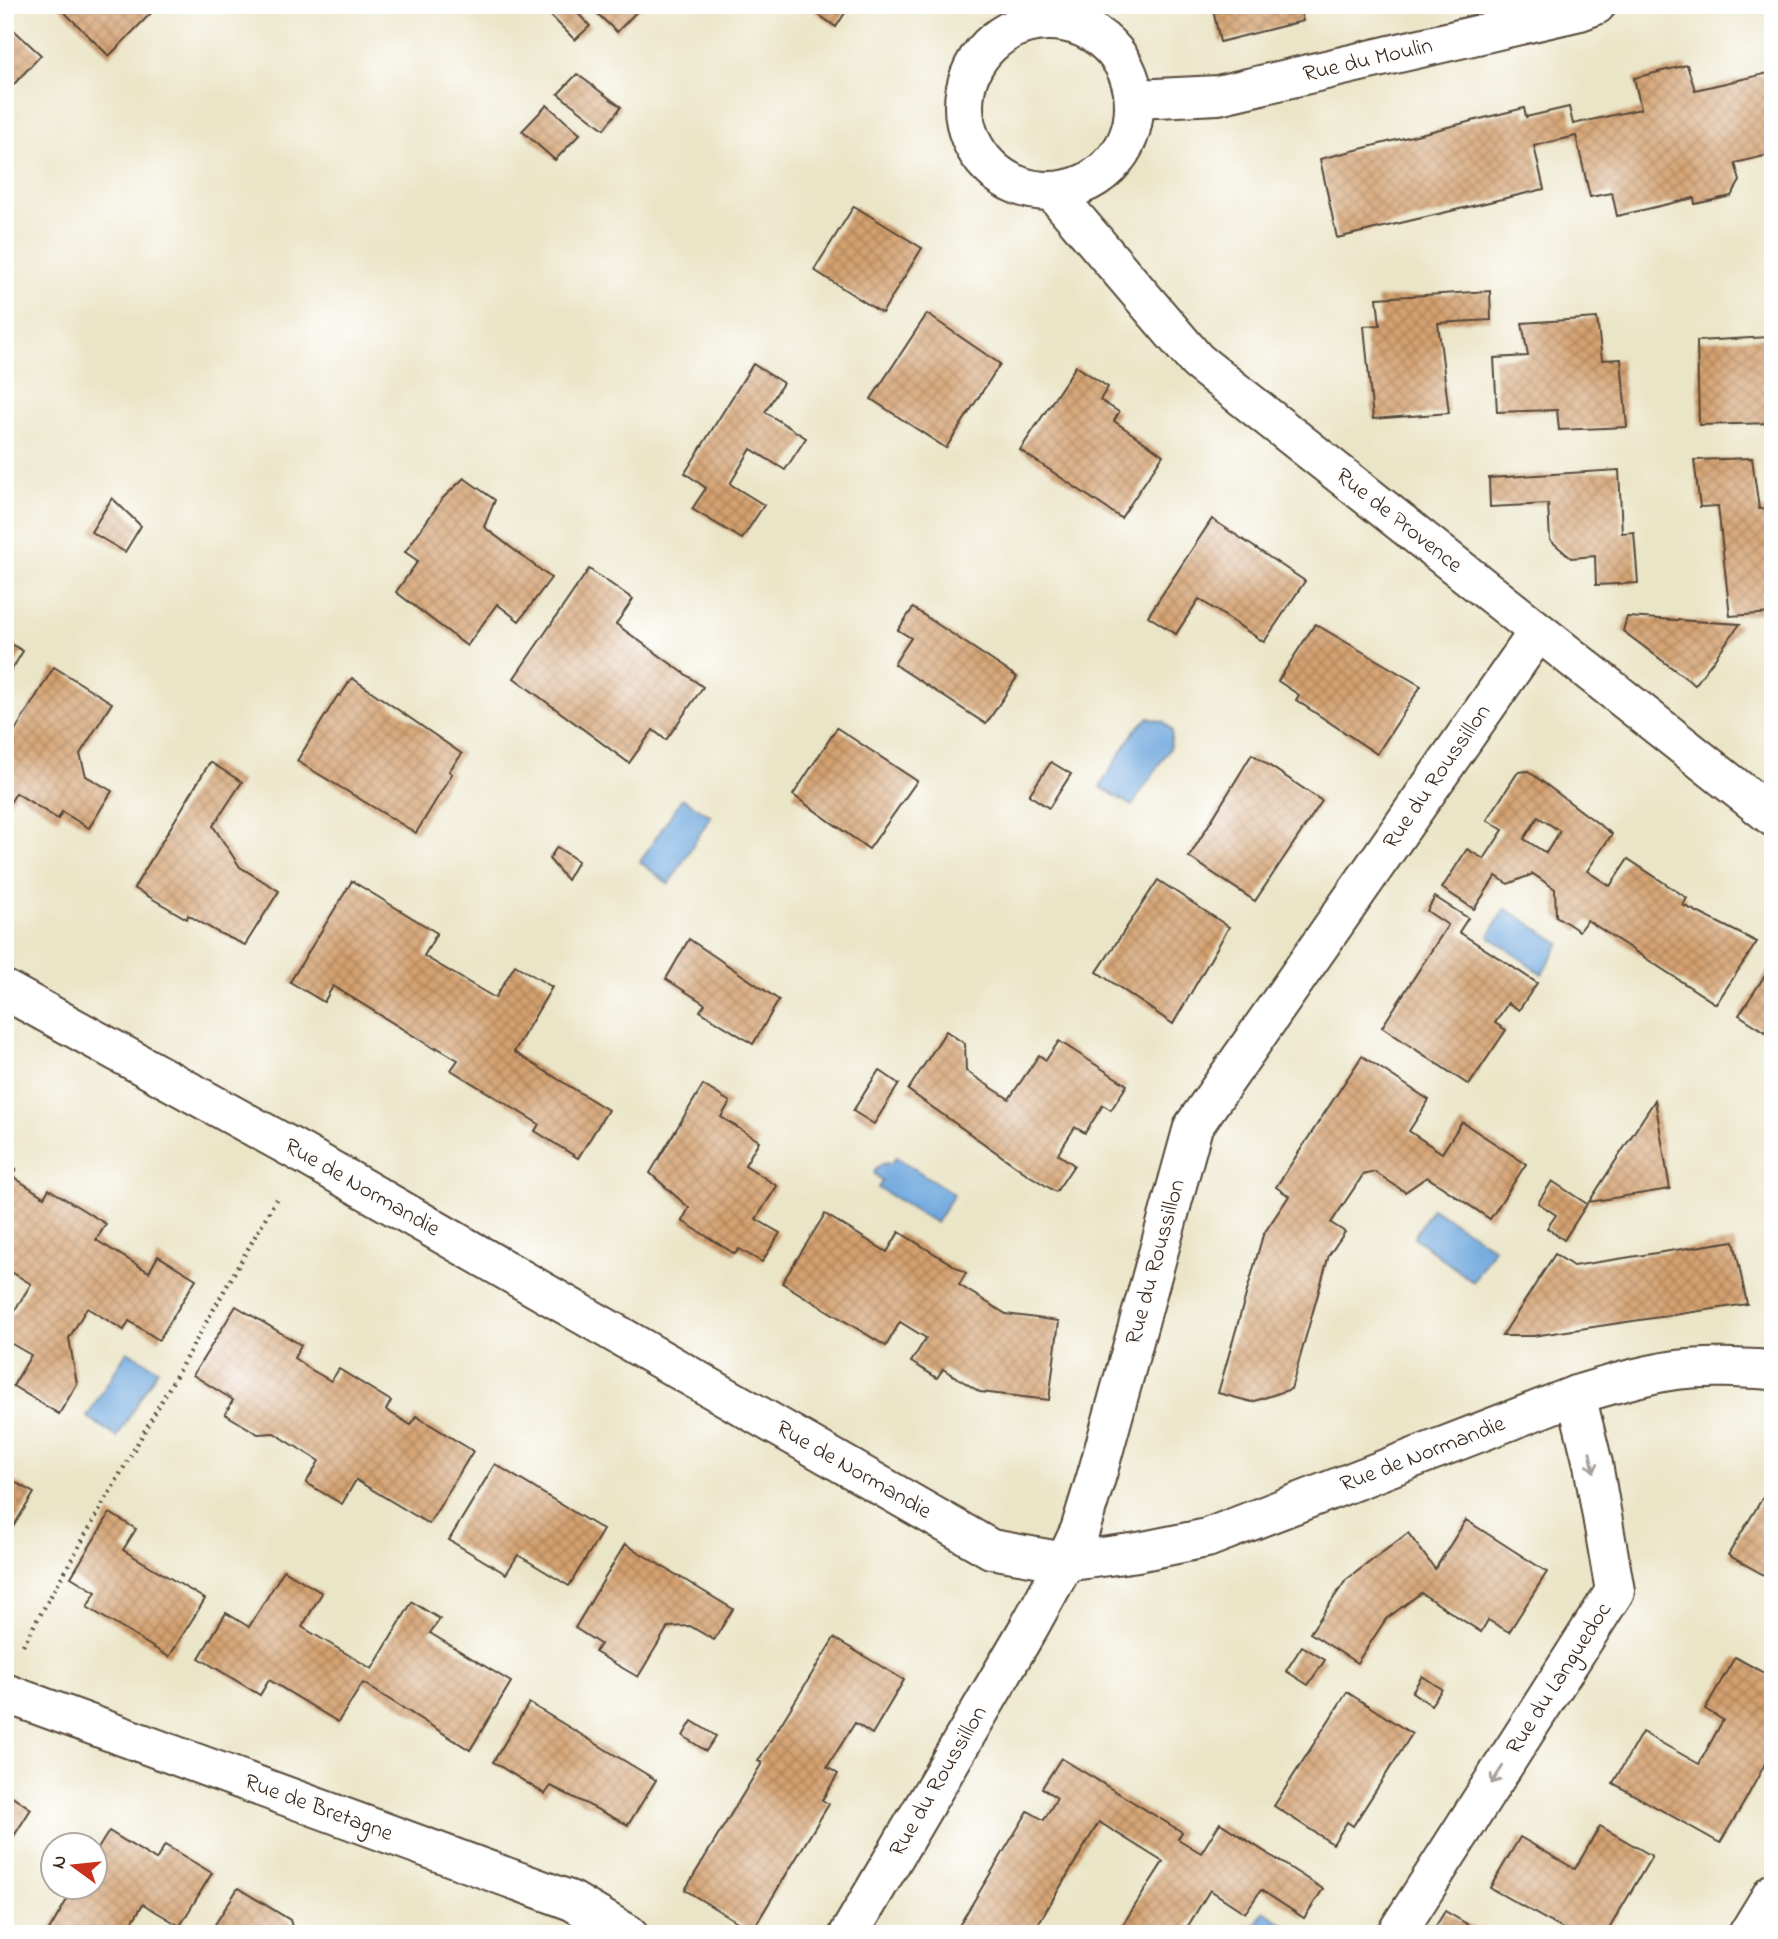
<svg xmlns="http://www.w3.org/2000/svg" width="1778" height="1939" font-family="'Indie Flower',sans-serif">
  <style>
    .water { fill: #6ea7dd; stroke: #54687e; stroke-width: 2 }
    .building { fill: url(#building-cross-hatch); fill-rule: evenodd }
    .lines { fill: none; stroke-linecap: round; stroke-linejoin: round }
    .minor-casing { stroke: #554637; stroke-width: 42 }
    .path { stroke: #554637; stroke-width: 4.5; stroke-dasharray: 2 5; stroke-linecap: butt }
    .minor { stroke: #fff; stroke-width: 38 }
    .oneway { stroke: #a79f9a }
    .labels { text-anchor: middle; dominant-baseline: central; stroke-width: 5; stroke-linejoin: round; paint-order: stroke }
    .street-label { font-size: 23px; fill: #3b2a1e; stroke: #fff }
  </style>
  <defs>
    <pattern id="building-cross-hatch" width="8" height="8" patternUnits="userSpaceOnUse" patternTransform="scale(1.75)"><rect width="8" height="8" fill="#d4a170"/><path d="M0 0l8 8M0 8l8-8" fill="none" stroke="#ad835b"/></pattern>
  </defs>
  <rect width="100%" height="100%" fill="#fff"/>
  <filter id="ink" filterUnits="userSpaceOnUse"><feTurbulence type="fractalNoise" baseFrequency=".0143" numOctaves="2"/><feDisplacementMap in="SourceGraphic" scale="14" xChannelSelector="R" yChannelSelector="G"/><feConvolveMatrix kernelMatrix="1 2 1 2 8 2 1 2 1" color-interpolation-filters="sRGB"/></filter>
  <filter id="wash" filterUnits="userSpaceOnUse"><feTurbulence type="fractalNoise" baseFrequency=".00686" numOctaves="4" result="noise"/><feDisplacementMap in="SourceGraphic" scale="28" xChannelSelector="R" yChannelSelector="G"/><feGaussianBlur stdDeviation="1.57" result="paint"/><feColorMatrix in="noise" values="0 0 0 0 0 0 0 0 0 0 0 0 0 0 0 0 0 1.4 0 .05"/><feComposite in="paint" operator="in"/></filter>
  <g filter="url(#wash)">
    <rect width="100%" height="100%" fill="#ebe5c7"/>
    <g class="water">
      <path d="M1148,718L1164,722L1172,731L1170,748L1132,806L1100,787L1135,730Z"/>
      <path d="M682,798L711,816L669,884L640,862Z"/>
      <path d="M1505,908L1560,943L1542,974L1489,936Z"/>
      <path d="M896,1157L954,1194L936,1223L878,1188L882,1181L874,1173C878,1164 883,1163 892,1163Z"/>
      <path d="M1432,1208L1494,1248L1473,1282L1414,1237Z"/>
      <path d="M127,1351L158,1369L117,1437L87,1417Z"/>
      <path d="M1264,1911L1291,1929L1288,1934H1249Z"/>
    </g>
    <g id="blocks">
      <g class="building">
        <path d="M57,5H159L109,56Z"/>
        <path d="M545,5H570L590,26L575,40L542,7Z"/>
        <path d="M588,5H643L617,32Z"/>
        <path d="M805,5H850L836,27Z"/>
        <path d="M1212,5H1299L1303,21L1220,42Z"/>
        <path d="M5,22L41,55L5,94Z"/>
        <path d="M1687,65L1695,90L1773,72V154L1735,163L1740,181L1731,196L1695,204L1694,198L1617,216L1612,193L1590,197L1576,136L1534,146L1544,189L1337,238L1320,159L1524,108L1526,117L1569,107L1573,124L1641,109L1634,78Z"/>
        <path d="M577,74L621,107L604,129L558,94Z"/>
        <path d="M547,105L580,134L555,160L522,131Z"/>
        <path d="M854,206L922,248L882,313L814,270Z"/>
        <path d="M1490,291L1491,320L1438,323L1449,413L1373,419L1364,326L1380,325L1377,298Z"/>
        <path d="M927,314L1000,364L946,448L871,399Z"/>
        <path d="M1597,318L1602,360L1621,359L1627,427L1559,430L1557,410L1497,412L1494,358L1528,356L1522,323Z"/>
        <path d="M1769,337L1772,423L1699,425L1697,341Z"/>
        <path d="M753,364L783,383L765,412L806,438L785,470L751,449L730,484L764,505L742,539L692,509L706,488L685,473Z"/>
        <path d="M1076,366L1108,387L1100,400L1119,412L1114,421L1163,455L1121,518L1020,450Z"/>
        <path d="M1752,458L1759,509L1773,508V613L1730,616L1718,506L1700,507L1694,460Z"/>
        <path d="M1619,470L1622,533L1634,532L1638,583L1596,585L1595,556L1571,558L1550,540L1548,504L1490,507L1489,478Z"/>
        <path d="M464,478L495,500L484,527L551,578L519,621L497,604L467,646L396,592L418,561L405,552L443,498Z"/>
        <path d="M112,498L141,526L125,552L91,532Z"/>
        <path d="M1212,519L1305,581L1264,642L1199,599L1176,634L1148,616Z"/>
        <path d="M589,569L633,599L616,624L703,687L666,740L653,730L629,763L514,678Z"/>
        <path d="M913,608L1017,677L986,724L894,664L911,638L898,630Z"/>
        <path d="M1627,617L1740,624L1695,685L1623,631Z"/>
        <path d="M1315,624L1421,686L1377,754L1296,700L1299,695L1278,681Z"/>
        <path d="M5,640L23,651L5,681Z"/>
        <path d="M54,667L112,703L80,754L86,776L112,791L89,828L62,812L58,819L16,793L5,811V747Z"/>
        <path d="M352,678L462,754L449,771L452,774L416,833L297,761L338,695L340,696Z"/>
        <path d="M837,728L917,781L869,849L793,795Z"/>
        <path d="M1252,754L1322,801L1255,901L1189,857Z"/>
        <path d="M210,762L242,782L213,826L240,867L279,891L245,945L219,933L188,915L187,919L134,888Z"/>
        <path d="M1051,762L1071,774L1049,808L1029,795Z"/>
        <path d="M1528,771L1612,834L1587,871L1610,886L1628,859L1687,898L1683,905L1757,942L1716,1004L1587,920L1579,931L1556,916L1555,889L1533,874L1508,884L1496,876L1474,909L1442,888L1467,849L1484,859L1503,830L1487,820L1518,772ZM1538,817L1560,831L1546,853L1524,839Z"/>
        <path d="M557,847L578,861L567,880L549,859Z"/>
        <path d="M1158,880L1229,927L1173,1024L1097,972Z"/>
        <path d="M352,881L437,933L424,956L495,998L515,965L552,987L514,1052L608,1110L578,1158L535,1131L539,1124L451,1070L458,1060L436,1047L435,1049L333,986L324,1002L290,982Z"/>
        <path d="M1435,897L1468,918L1459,932L1537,983L1519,1010L1508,1003L1495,1023L1506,1030L1469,1085L1382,1027L1448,925L1427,911Z"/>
        <path d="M689,939L779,1000L753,1044L700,1011L705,1004L666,979Z"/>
        <path d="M1773,963V1037L1739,1015Z"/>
        <path d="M946,1031L965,1044L966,1071L1009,1099L1039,1055L1046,1060L1059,1041L1127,1085L1111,1110L1103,1105L1085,1133L1075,1127L1058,1154L1074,1165L1056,1192L1027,1174L908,1090Z"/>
        <path d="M1362,1056L1429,1100L1409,1131L1442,1153L1462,1122L1526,1164L1490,1219L1427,1177L1405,1192L1375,1172L1363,1175L1331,1223L1345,1232L1329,1255L1291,1389L1252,1402L1218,1393L1263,1235L1289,1196L1276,1187Z"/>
        <path d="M879,1070L899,1084L874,1124L853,1111Z"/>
        <path d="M703,1085L730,1102L721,1117L759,1141L745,1165L777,1186L756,1219L780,1233L762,1262L739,1249L735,1254L682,1221L689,1208L650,1173Z"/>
        <path d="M1655,1100L1670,1189L1589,1202Z"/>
        <path d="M5,1162L16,1169L12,1176L44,1197L49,1189L106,1224L96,1240L149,1272L158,1256L196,1279L159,1340L129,1321L124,1330L87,1308L69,1338L77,1384L59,1414L13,1386L31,1355L5,1340V1326L31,1284L5,1268Z"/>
        <path d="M1552,1181L1587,1204L1564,1240L1547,1228L1556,1215L1538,1203Z"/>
        <path d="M825,1214L887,1252L899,1232L966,1273L959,1285L1006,1314L1059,1321L1049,1400L980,1392L943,1369L937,1378L911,1362L926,1338L900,1322L886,1346L782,1283Z"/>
        <path d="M1734,1241L1747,1304L1533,1336H1502L1555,1254L1573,1266Z"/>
        <path d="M236,1306L301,1345L294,1358L310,1369L331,1381L339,1369L391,1401L386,1410L411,1425L416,1416L473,1451L429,1524L356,1480L342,1504L306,1483L319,1461L274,1433L258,1434L225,1414L233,1400L193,1375Z"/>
        <path d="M495,1464L603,1530L569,1586L518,1555L506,1574L449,1540Z"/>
        <path d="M5,1476L34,1493L5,1540Z"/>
        <path d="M1765,1494L1773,1498V1580L1728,1555Z"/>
        <path d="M110,1513L136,1529L123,1550L205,1599L169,1657L87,1607L96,1592L71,1577Z"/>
        <path d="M1466,1520L1547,1572L1509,1632L1488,1620L1481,1632L1421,1593L1386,1619L1357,1663L1310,1633L1346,1580L1408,1533L1435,1569Z"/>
        <path d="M625,1544L733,1609L714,1640L690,1626L668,1627L638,1677L595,1652L600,1644L575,1628Z"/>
        <path d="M284,1570L322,1593L302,1627L372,1669L412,1602L440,1619L430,1633L511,1682L470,1750L363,1683L338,1722L269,1680L260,1695L199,1658L226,1613L249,1627Z"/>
        <path d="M834,1638L904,1680L872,1734L855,1723L827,1767L838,1774L822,1800L829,1804L752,1931L685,1890L762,1763L758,1761Z"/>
        <path d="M1302,1646L1325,1660L1308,1685L1286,1671Z"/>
        <path d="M1735,1657L1773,1678V1749L1745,1801L1720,1843L1613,1783L1642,1732L1699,1764L1723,1720L1705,1709Z"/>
        <path d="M1422,1676L1442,1689L1431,1705L1412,1692Z"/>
        <path d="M1347,1692L1412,1734L1353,1826L1347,1822L1333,1844L1274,1806Z"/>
        <path d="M529,1703L656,1780L628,1825L551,1786L545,1794L493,1762Z"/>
        <path d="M692,1721L716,1736L706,1751L683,1736Z"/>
        <path d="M1061,1758L1182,1832L1178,1839L1201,1853L1220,1823L1323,1889L1304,1918L1261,1890L1245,1913L1210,1890L1183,1934H1127L1120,1929L1163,1862L1099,1822L1037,1926L1050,1934H954L1028,1811L1044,1820L1057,1798L1042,1788Z"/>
        <path d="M5,1791L31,1809L5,1850Z"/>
        <path d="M1600,1826L1652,1856L1606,1934H1572L1490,1888L1520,1837L1575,1869Z"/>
        <path d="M109,1831L156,1860L165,1845L212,1873L180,1926L143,1904L125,1934H47L75,1886H94V1855Z"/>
        <path d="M238,1888L290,1920L293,1930L290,1934H209Z"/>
        <path d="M1445,1911L1484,1934H1431Z"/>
        <path d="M1097,1925L1112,1934H1091Z"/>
      </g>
    </g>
  </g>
  <g filter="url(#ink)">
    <use href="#blocks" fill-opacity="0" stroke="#554637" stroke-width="2"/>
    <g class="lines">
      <defs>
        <g id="minor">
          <circle cx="1049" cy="106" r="85"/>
          <path id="s1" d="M1136,99L1218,95L1580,11L1596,5"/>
          <path id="s2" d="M1054,193L1197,361L1773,817"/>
          <path id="s3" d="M5,990L305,1155L991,1549L1065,1562L1138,1552L1207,1538L1576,1395C1609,1385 1642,1375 1676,1370C1708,1366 1740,1368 1773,1370"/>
          <path id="s4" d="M5,1693L572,1901L628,1934"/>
          <path id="s5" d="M849,1934L1028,1629L1065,1562L1080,1530L1098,1471L1193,1127L1538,632"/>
          <path id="s6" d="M1396,1934L1615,1591L1593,1464L1576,1395"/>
          <path d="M1748,1934L1773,1893"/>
        </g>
      </defs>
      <use href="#minor" class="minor-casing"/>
      <path class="path" d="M23,1645L278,1196"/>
      <use href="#minor" class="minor"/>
    </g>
    <defs><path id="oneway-shaft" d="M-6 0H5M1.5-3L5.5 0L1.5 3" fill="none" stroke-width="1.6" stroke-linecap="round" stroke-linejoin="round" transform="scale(1.75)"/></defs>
    <g class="oneway">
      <use href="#oneway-shaft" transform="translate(1592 1462) rotate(78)"/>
      <use href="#oneway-shaft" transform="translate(1497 1775) rotate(123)"/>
    </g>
  </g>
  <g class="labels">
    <g class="street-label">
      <text stroke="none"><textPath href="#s1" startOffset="236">Rue du Moulin</textPath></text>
      <text stroke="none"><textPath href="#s2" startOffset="478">Rue de Provence</textPath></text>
      <text stroke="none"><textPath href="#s5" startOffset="1311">Rue du Roussillon</textPath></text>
      <text stroke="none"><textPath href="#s3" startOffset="408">Rue de Normandie</textPath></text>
      <text stroke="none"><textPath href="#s5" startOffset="744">Rue du Roussillon</textPath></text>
      <text stroke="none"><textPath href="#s3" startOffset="1584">Rue de Normandie</textPath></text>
      <text stroke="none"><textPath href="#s3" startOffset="975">Rue de Normandie</textPath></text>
      <text stroke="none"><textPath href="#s6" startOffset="303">Rue du Languedoc</textPath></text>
      <text stroke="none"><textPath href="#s5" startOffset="177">Rue du Roussillon</textPath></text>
      <text stroke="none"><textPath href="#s4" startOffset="334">Rue de Bretagne</textPath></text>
    </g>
  </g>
  <rect width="1778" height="1939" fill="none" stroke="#fff" stroke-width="28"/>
  <g transform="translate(74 1866) rotate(285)"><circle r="33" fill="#ffffff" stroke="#b1aaa5" stroke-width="2"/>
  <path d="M0-5L12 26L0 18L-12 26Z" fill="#c8321e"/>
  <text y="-10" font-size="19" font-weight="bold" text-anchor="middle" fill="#3b2a1e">N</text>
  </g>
</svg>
